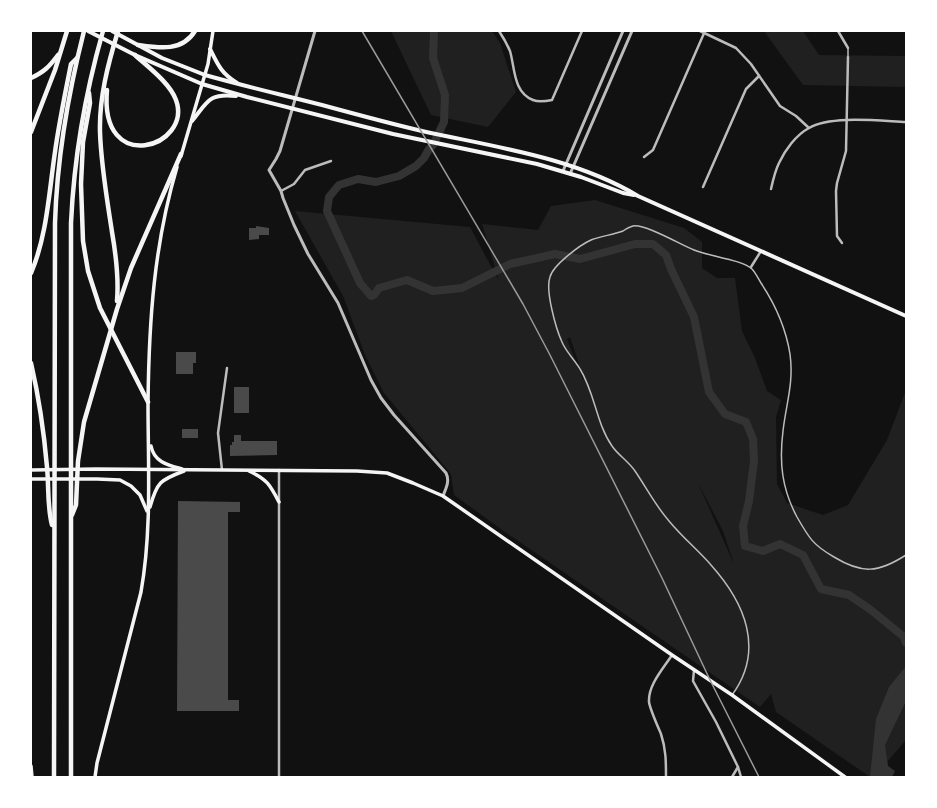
<svg xmlns="http://www.w3.org/2000/svg" width="937" height="808" font-family="Lato,sans-serif">
  <style>
    .green { fill: #202020; fill-rule: evenodd }
    .water { fill: #333 }
    .lines { fill: none; stroke-linecap: round; stroke-linejoin: round }
    .river { stroke: #333; stroke-width: 8 }
    .building { fill: #4a4a4a }
    .service { stroke: #bcbcbc; stroke-width: 1.5 }
    .minor { stroke: #bcbcbc; stroke-width: 2.5 }
    .tertiary { stroke: #bcbcbc; stroke-width: 3 }
    .secondary { stroke: #f5f5f5; stroke-width: 3.5 }
    .primary { stroke: #f5f5f5; stroke-width: 4 }
    .trunk { stroke: #f5f5f5; stroke-width: 4 }
    .motorway { stroke: #f5f5f5; stroke-width: 4.5 }
    .rail { stroke: #9a9a9a; stroke-width: 1.5 }
  </style>
  <rect width="100%" height="100%" fill="#111"/>
  <g class="green">
    <path d="M391,31H492L500,43L516,92L488,127L431,115Z"/>
    <path d="M764,31H803L819,55L906,56V87L803,85Z"/>
    <path d="M595,200L684,228L702,242V268L717,278H735L742,331L755,358L767,391L781,400L776,417L777,484L787,503L823,515L848,505L887,440L906,390V740L874,777H870L776,712L771,694L760,707L505,532L454,495L451,474L384,393L365,355L343,296L295,211L470,227L499,281L482,224L538,230L551,206ZM570,337L584,379L583,380L567,339ZM698,483L723,531L734,564Z"/>
  </g>
  <path class="water" d="M906,666V701L885,745L888,766L895,771L892,777H870L876,719L889,687Z"/>
  <g class="lines">
    <path class="river" d="M434,31L433,58L445,95L444,122L433,145L429,149L424,158L416,166L399,176L376,182L358,179L339,185L329,197L327,211L360,283L371,296L374,295L379,288L407,280L433,291L462,288L510,264L555,254L580,259L635,244H653L666,255L671,269L694,317L709,392L725,414L746,422L753,439L754,461L749,501L743,526L745,546L763,551L780,544L803,555L821,589L849,595L871,610L904,637L906,643"/>
  </g>
  <g class="building">
    <path d="M256,226L269,228V235H259V239L249,240V228H256Z"/>
    <path d="M176,352H196V363H193V374H176Z"/>
    <rect x="234" y="387" width="15" height="26"/>
    <rect x="182" y="429" width="16" height="9"/>
    <path d="M234,435H241V441H277V455L230,456V445H232V442H234Z"/>
    <path d="M178,501L240,502V512H228V700H239V711H177Z"/>
  </g>
  <g class="lines">
    <g class="service">
      <path d="M848,57V48"/>
      <path d="M732,695C765,650 745,603 711,565C698,550 682,537 669,521C655,505 646,487 635,471C628,461 618,455 612,446C596,423 595,393 580,369C575,360 566,352 562,342C556,329 545,290 550,277C553,265 580,245 591,240C601,236 612,235 623,231C626,229 629,227 633,226C646,224 681,245 694,250C708,256 743,260 752,269C755,272 758,278 761,283C775,304 786,329 790,354C794,383 786,404 783,431C779,463 782,489 797,517C809,538 813,545 834,557C862,574 878,573 906,555"/>
    </g>
    <g class="minor">
      <path d="M499,31C503,37 507,44 510,51C515,68 513,92 533,100C538,102 547,101 552,100L582,31"/>
      <path d="M700,31L736,48L751,64L780,106L796,116L809,128"/>
      <path d="M838,31L848,48"/>
      <path d="M644,157L653,150L705,31"/>
      <path d="M703,187L746,89L759,76"/>
      <path d="M771,189C773,180 775,171 779,163C785,150 796,135 809,128C830,115 881,121 906,122"/>
      <path d="M281,191L294,184L305,170L331,161"/>
      <path d="M842,243L837,236L836,191L837,183L846,151L848,57"/>
      <path d="M751,267L761,251"/>
      <path d="M222,470L218,433L227,368"/>
      <path d="M279,470V777"/>
      <path d="M694,670L693,681L716,722L738,767L732,777"/>
      <path d="M738,767L741,777"/>
      <path d="M666,777C666,762 666,749 661,734C658,727 650,709 649,702C648,685 663,669 672,655"/>
    </g>
    <g class="tertiary">
      <path d="M315,31L280,151L276,159L269,170L281,191L283,198L294,225L308,254L338,303L371,380L381,398L394,415L446,473C450,481 446,488 443,496"/>
      <path d="M563,171L623,31"/>
      <path d="M570,174L632,31"/>
    </g>
    <g class="secondary">
      <path d="M181,156L208,64L213,31"/>
      <path d="M151,446C154,462 168,465 182,469"/>
      <path d="M31,470L96,469L357,471L387,473L413,483L443,496L672,655L732,695L845,777"/>
      <path d="M249,471C267,479 270,485 279,502"/>
      <path d="M31,479H97L120,480L131,486L140,495L147,511"/>
      <path d="M150,507C157,482 160,480 184,471"/>
      <path d="M31,766L32,777"/>
      <path d="M95,777L97,763L141,592C152,530 148,465 148,402C149,320 154,245 177,167"/>
    </g>
    <g class="primary">
      <path d="M210,49C218,65 221,73 237,83"/>
      <path d="M205,75C244,86 283,95 322,105C355,114 388,123 422,131C494,147 573,157 638,196L906,316"/>
      <path d="M202,84L247,97L393,134L537,164L581,177L623,193L634,195"/>
      <path d="M192,121C208,101 209,93 236,96"/>
    </g>
    <g class="trunk">
      <path d="M88,31L135,55L202,84"/>
      <path d="M112,31L162,58L205,75"/>
    </g>
    <g class="motorway">
      <path d="M138,45C159,48 182,52 195,31"/>
      <path d="M31,78C44,72 49,67 58,55"/>
      <path d="M107,90C99,177 193,147 176,100C170,83 148,67 135,55"/>
      <path d="M89,93L90,103L83,142L81,184L83,241L88,271L100,308L148,402"/>
      <path d="M31,132L55,70L67,31"/>
      <path d="M31,273C47,236 49,192 55,152C59,123 65,94 71,64L77,58"/>
      <path d="M117,301C119,277 116,255 112,232C107,199 101,165 100,132C99,98 108,64 118,31"/>
      <path d="M31,363C39,398 44,432 47,467C49,487 47,506 52,525"/>
      <path d="M72,515L76,505L78,461L84,422L117,309L131,268L181,154"/>
      <path d="M54,777L55,223C57,158 68,94 84,31"/>
      <path d="M71,777V223C74,158 85,94 103,31"/>
    </g>
    <path class="rail" d="M362,31L523,304L550,355L662,578L710,680L759,777"/>
  </g>
  <rect width="937" height="808" fill="none" stroke="#ffffff" stroke-width="64"/>
</svg>
